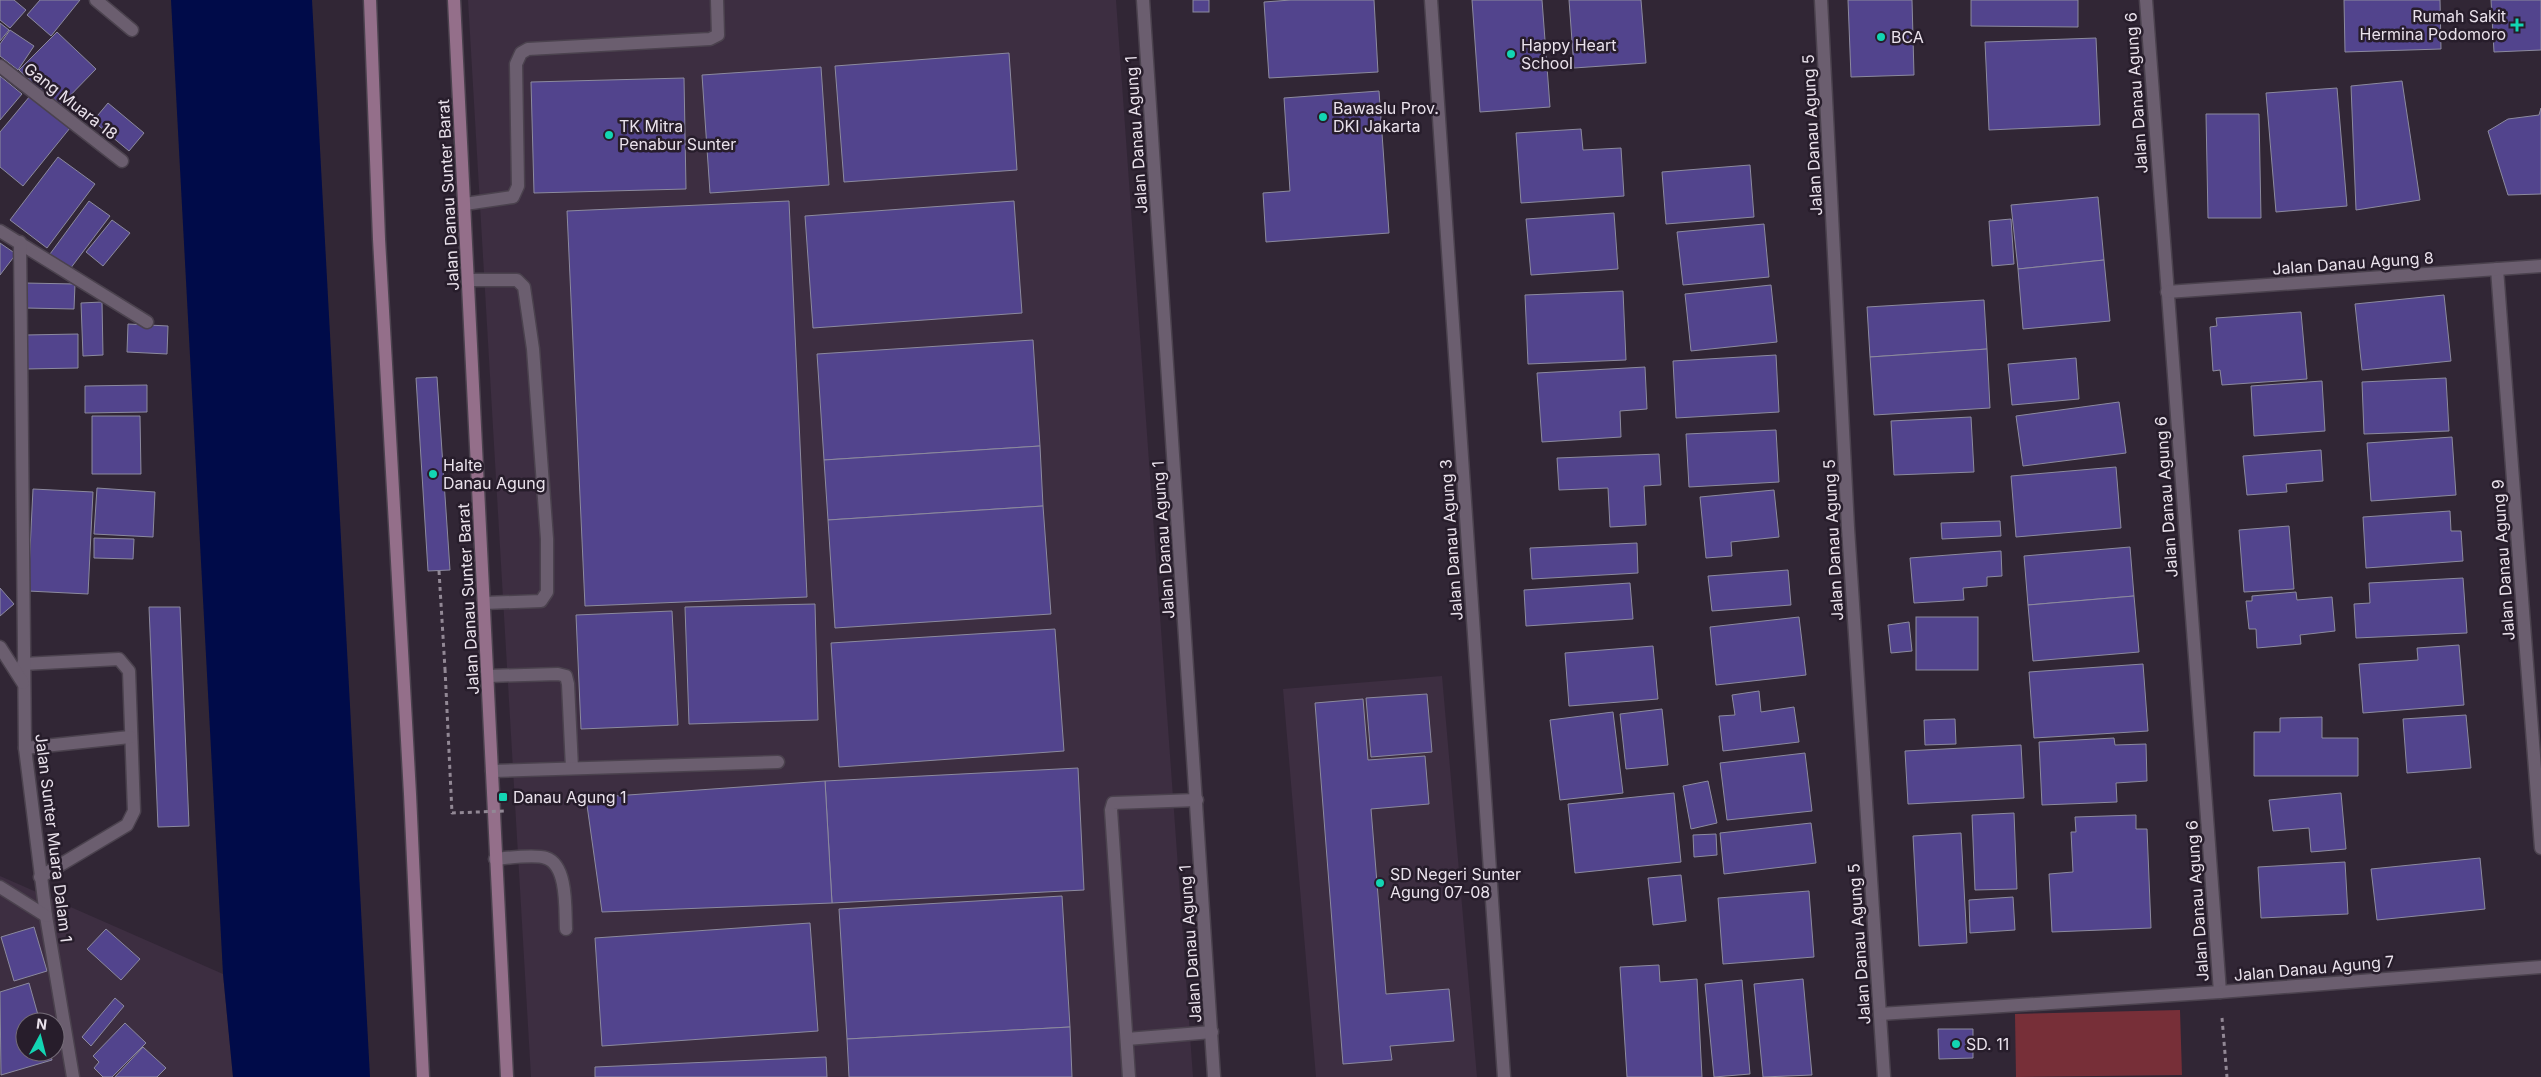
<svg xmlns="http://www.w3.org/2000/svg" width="2541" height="1077" font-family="Inter,sans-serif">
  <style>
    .built { fill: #3d2e41; fill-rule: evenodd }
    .green { fill: #772f38 }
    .water { fill: #000b49 }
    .building { fill: #52448d; stroke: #8c8a9e }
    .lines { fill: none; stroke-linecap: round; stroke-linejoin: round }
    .service-casing { stroke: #4b424e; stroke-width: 15 }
    .minor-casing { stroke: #4b424e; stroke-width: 15 }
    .secondary-casing { stroke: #4b424e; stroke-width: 15 }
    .path { stroke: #928895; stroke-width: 3; stroke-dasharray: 4 4; stroke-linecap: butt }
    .service { stroke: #6b5e6f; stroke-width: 12 }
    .minor { stroke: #6b5e6f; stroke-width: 12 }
    .secondary { stroke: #946f8a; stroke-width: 12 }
    .path-bridge { stroke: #928895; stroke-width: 3; stroke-dasharray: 4 4; stroke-linecap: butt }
    .poi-dot { fill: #13d5b3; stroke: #271d2b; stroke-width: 2 }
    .labels { text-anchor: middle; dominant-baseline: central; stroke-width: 5; stroke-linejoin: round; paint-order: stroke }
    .poi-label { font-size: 16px; fill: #eae2ec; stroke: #271d2b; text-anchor: start }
    .street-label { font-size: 16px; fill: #eae2ec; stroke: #271d2b }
  </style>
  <rect width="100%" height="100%" fill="#312635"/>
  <g class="built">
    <path d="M468,0H1116L1193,1077H531Z"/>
    <path d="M1442,676L1477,1077H1316L1283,689Z"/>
    <path d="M0,876L223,974L233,1077H0ZM25,1022H55V1052H25Z"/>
  </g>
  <path class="green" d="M2180,1010L2182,1075L2016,1077L2015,1014Z"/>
  <path class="water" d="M171,0H312L370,1077H233L223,974Z"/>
  <g class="building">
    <path d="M0,0H14L26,10L10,28L0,20Z"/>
    <path d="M40,0H80L51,36L27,15Z"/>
    <rect x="1193" y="0" width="16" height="12"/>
    <path d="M1291,0H1374L1378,72L1269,78L1264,2Z"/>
    <path d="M1472,0H1542L1550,107L1480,112Z"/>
    <path d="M1569,0H1641L1646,63L1574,68Z"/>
    <path d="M1848,0H1912L1914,75L1851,77Z"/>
    <path d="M1971,0H2078V27L1971,26Z"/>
    <path d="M2344,0H2440L2441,49L2345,52Z"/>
    <path d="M2491,0H2541V50L2494,52Z"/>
    <path d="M0,23L9,30L0,41Z"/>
    <path d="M10,30L34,46L18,70L0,56V44Z"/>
    <path d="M57,32L96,69L59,107L19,70Z"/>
    <path d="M2096,38L2100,125L1989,130L1985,42Z"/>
    <path d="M1009,53L1017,170L844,182L835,66Z"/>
    <path d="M821,67L829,185L710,193L702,75Z"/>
    <path d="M0,76L22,94L0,120Z"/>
    <path d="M684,78L686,189L534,193L531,82Z"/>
    <path d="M2402,81L2420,200L2356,210L2351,86Z"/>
    <path d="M2337,88L2347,206L2276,212L2266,93Z"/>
    <path d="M1379,91L1389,233L1266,242L1263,193L1290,191L1284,98Z"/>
    <path d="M30,96L70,128L23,186L0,167V132Z"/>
    <path d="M108,103L144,133L129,151L93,121Z"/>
    <path d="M2541,108V194L2508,195L2488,131L2508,119L2539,115Z"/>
    <path d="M2206,114H2259L2261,218H2208Z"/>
    <path d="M1581,129L1583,150L1621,148L1624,196L1521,203L1516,133Z"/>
    <path d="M58,157L95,184L47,248L10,220Z"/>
    <path d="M1750,165L1754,217L1666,224L1662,172Z"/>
    <path d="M2098,197L2104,260L2018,269L2011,205Z"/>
    <path d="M89,201L110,216L70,269L50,254Z"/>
    <path d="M789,201L807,597L585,606L567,211Z"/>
    <path d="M1014,201L1022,313L813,328L805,216Z"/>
    <path d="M1614,213L1618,269L1531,275L1526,219Z"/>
    <path d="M2011,219L2014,264L1992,266L1989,221Z"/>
    <path d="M112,220L130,233L103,266L86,252Z"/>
    <path d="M1764,224L1769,277L1683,285L1677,232Z"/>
    <path d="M0,243L16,254L0,275Z"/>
    <path d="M2104,260L2110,321L2023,329L2018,269Z"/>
    <path d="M25,283L75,284L74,309L25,308Z"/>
    <path d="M1771,285L1777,342L1691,351L1685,294Z"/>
    <path d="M1623,291L1626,360L1528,364L1525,295Z"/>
    <path d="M2444,295L2451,361L2362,370L2355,304Z"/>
    <path d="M1984,300L1987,349L1870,357L1867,307Z"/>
    <path d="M102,302L103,355L83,356L81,303Z"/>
    <path d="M2301,312L2307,379L2222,385L2220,370L2213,371L2210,327L2217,326L2216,318Z"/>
    <path d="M128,324L168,326L167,354L127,352Z"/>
    <path d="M78,334V368L26,369L25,335Z"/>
    <path d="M1033,340L1040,446L824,460L817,354Z"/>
    <path d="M1987,349L1990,408L1874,415L1870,357Z"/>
    <path d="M1776,355L1779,412L1676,418L1673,361Z"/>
    <path d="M2076,358L2079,399L2012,405L2008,364Z"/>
    <path d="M1645,367L1647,409L1620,411L1621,437L1542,442L1537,373Z"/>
    <path d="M437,377L450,570L428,571L416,378Z"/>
    <path d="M2446,378L2449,431L2364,434L2362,382Z"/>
    <path d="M2322,381L2325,431L2254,436L2251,386Z"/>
    <path d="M147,385V412L85,413V386Z"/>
    <path d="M2119,402L2126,453L2023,466L2016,416Z"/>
    <path d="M92,416H140L141,474H92Z"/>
    <path d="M1971,417L1974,472L1894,475L1891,421Z"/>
    <path d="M1776,430L1779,482L1689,487L1686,434Z"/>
    <path d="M2452,437L2456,495L2371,501L2367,443Z"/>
    <path d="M1040,446L1043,506L828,520L824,460Z"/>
    <path d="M2321,450L2323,481L2286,484L2287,492L2247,495L2243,456Z"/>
    <path d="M1659,454L1661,485L1644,486L1646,525L1610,527L1608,488L1559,490L1557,458Z"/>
    <path d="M2116,467L2121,528L2016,537L2011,476Z"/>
    <path d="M97,488L155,492L153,537L94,534Z"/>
    <path d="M33,489L93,492L88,594L28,591Z"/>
    <path d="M1774,490L1779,537L1731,542L1732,556L1706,558L1700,497Z"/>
    <path d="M1043,506L1051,614L835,628L828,520Z"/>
    <path d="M2450,511L2451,531H2461L2463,561L2366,568L2363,517Z"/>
    <path d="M2000,521L2001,536L1942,539L1941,523Z"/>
    <path d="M2289,526L2294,589L2244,592L2239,530Z"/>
    <path d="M94,538L134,539L133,559L94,558Z"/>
    <path d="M1637,543L1638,573L1532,579L1530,548Z"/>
    <path d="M2130,547L2134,596L2028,605L2024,556Z"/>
    <path d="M2001,551L2002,576L1987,577V586L1963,588L1964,600L1914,603L1910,558Z"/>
    <path d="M1788,570L1791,605L1712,611L1708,576Z"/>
    <path d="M2463,578L2467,633L2356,638L2354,604L2370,603L2369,583Z"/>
    <path d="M1630,583L1633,619L1526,626L1524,590Z"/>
    <path d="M0,588L14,604L0,616Z"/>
    <path d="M2296,592L2297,600L2332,597L2335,631L2300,635L2301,644L2257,648L2256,629H2249L2246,601H2252V596Z"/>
    <path d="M2134,596L2139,652L2033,661L2028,605Z"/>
    <path d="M815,604L818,720L689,724L685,607Z"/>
    <path d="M149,607H180L189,826L158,827Z"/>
    <path d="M672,611L678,725L581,729L576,615Z"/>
    <path d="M1799,617L1806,675L1716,685L1710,627Z"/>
    <rect x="1916" y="617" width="62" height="53"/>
    <path d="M1909,622L1912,651L1891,653L1888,625Z"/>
    <path d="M1055,629L1064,751L839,767L831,643Z"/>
    <path d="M2459,645L2464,705L2363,713L2359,664L2418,660L2417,648Z"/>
    <path d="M1653,646L1658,699L1569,706L1565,653Z"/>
    <path d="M2143,664L2148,731L2034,738L2029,672Z"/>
    <path d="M1759,691L1761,712L1794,707L1799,742L1723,751L1719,716L1735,715L1732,695Z"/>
    <path d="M1427,694L1432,752L1371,757L1366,698Z"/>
    <path d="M1363,699L1368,760L1425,756L1429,804L1371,809L1386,994L1449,989L1454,1041L1390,1046L1392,1060L1343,1064L1315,703Z"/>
    <path d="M1662,709L1668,765L1626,769L1620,714Z"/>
    <path d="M1613,712L1623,793L1560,800L1550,720Z"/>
    <path d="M2466,715L2471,768L2407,773L2403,719Z"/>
    <path d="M2322,717V738H2358V776H2254V732H2280V718Z"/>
    <path d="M1955,719L1956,744L1925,745L1924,720Z"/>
    <path d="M2114,738L2115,745L2146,744L2147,781L2116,783L2117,802L2042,805L2039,742Z"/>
    <path d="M2021,745L2024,798L1908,804L1905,751Z"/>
    <path d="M1805,753L1812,811L1727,820L1720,763Z"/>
    <path d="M1078,768L1084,890L832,903L825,781Z"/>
    <path d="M825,781L832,903L602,912L586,798Z"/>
    <path d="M1708,781L1717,823L1691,829L1683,786Z"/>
    <path d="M1674,793L1681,862L1575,873L1568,804Z"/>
    <path d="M2341,793L2346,849L2311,852L2309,828L2273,831L2269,800Z"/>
    <path d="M2014,813L2017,889L1975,890L1972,815Z"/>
    <path d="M2136,815V829H2147L2151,928L2052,932L2049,874L2073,872L2071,832H2076L2075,817Z"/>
    <path d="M1811,823L1816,863L1724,874L1720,833Z"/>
    <path d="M1961,833L1967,943L1919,946L1913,836Z"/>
    <path d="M1716,834L1717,855L1694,857L1693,835Z"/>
    <path d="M2480,858L2485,909L2377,920L2371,869Z"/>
    <path d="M2345,862L2348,914L2261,918L2258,867Z"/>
    <path d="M1681,875L1686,921L1653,925L1648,878Z"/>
    <path d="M1809,891L1814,957L1723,964L1718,898Z"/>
    <path d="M1062,896L1070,1027L847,1039L839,909Z"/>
    <path d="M2013,897L2015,930L1970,933L1969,900Z"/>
    <path d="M810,923L818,1031L602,1046L595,938Z"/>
    <path d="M34,927L47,971L14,981L1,937Z"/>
    <path d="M106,929L140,959L121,980L87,949Z"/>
    <path d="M1659,965L1660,982L1697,979L1702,1077H1627L1620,967Z"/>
    <path d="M1803,979L1812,1075L1763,1077L1754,984Z"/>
    <path d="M1742,980L1750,1074L1714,1077L1705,984Z"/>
    <path d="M29,983L40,1022H25V1052H50L52,1060L1,1075L0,992Z"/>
    <path d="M115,998L124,1006L91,1046L82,1037Z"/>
    <path d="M125,1023L146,1043L112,1077H103L94,1068L99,1062L93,1056Z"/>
    <path d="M1070,1027L1072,1077H849L847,1039Z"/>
    <path d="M1938,1029H1973V1058L1939,1059Z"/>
    <path d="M143,1047L166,1068L157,1077H115Z"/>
    <path d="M826,1057L827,1077H595V1067Z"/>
  </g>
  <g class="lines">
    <defs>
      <g id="service">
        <path d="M465,204L513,197L518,186L516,64L521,53L528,49L710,39L718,35L717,0"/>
        <path d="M468,280H517L524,287L533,349L547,539V592L541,601L484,603"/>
        <path d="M23,664L119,659L129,671L134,811L127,825L40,877"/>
        <path d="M488,676L558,674L566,676L568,684L572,768"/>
        <path d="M25,748L130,737"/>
        <path d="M492,771L778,762"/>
        <path d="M495,859C507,858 535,854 546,858C568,865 565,910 566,929"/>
        <path d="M1127,1039L1212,1032"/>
        <path d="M1129,1077L1111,810L1113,803L1197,800"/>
      </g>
      <g id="minor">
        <path d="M96,0L132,30"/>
        <path d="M1143,0L1214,1077"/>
        <path d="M1431,0L1504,1077"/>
        <path d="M1821,0L1848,528L1884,1077"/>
        <path d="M2146,0L2220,992"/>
        <path d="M0,66L122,161"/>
        <path d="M0,231L147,322"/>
        <path d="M20,242L25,748L46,916L73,1077"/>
        <path d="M2497,269L2541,848"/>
        <path d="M2167,292L2541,266"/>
        <path d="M0,647L23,683"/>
        <path d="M0,887L46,916"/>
        <path d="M1880,1014L2220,992L2541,967"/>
      </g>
      <g id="secondary">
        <path d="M370,0L379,239L410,794L423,1077"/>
        <path d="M454,0L507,1077"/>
      </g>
    </defs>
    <use href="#service" class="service-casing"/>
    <use href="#minor" class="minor-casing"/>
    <use href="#secondary" class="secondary-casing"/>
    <g class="path">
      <path d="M439,571L445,669"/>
      <path d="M2222,1018L2227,1077"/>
    </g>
    <use href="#service" class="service"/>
    <use href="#minor" class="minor"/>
    <use href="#secondary" class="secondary"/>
    <path class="path-bridge" d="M445,669L452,813L504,811"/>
  </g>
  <g class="poi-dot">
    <path d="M2514.5 17.5h5v5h5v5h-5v5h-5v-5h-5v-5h5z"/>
    <circle cx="1881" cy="37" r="5"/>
    <circle cx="1511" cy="54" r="5"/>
    <circle cx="1323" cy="117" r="5"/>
    <circle cx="609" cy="135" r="5"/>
    <circle cx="433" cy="474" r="5"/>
    <rect x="498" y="792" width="10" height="10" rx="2.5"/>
    <circle cx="1380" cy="883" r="5"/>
    <circle cx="1956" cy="1044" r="5"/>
  </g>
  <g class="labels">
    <g class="poi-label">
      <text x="2506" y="16" text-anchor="end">Rumah Sakit<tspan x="2506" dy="18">Hermina Podomoro</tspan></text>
      <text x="1891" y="37">BCA</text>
      <text x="1521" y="45">Happy Heart<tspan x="1521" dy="18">School</tspan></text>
      <text x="1333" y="108">Bawaslu Prov.<tspan x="1333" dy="18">DKI Jakarta</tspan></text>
      <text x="619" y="126">TK Mitra<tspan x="619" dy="18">Penabur Sunter</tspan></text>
      <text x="443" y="465">Halte<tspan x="443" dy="18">Danau Agung</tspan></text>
      <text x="513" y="797">Danau Agung 1</text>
      <text x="1390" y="874">SD Negeri Sunter<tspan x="1390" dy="18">Agung 07-08</tspan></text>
      <text x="1966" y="1044">SD. 11</text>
    </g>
    <g class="street-label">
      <text transform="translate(2136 93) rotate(-94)">Jalan Danau Agung 6</text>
      <text transform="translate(71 101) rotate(38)">Gang Muara 18</text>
      <text transform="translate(1136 135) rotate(-94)">Jalan Danau Agung 1</text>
      <text transform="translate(1812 135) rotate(-93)">Jalan Danau Agung 5</text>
      <text transform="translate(448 195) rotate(-93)">Jalan Danau Sunter Barat</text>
      <text transform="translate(2353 263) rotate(-4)">Jalan Danau Agung 8</text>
      <text transform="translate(2166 497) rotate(-94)">Jalan Danau Agung 6</text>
      <text transform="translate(1163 540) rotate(-94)">Jalan Danau Agung 1</text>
      <text transform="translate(1451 540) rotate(-94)">Jalan Danau Agung 3</text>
      <text transform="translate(1833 540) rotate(-93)">Jalan Danau Agung 5</text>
      <text transform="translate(2503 560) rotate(-94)">Jalan Danau Agung 9</text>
      <text transform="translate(468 599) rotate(-93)">Jalan Danau Sunter Barat</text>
      <text transform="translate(54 838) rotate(83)">Jalan Sunter Muara Dalam 1</text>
      <text transform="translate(2197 901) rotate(-94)">Jalan Danau Agung 6</text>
      <text transform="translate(1190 944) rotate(-94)">Jalan Danau Agung 1</text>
      <text transform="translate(1859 944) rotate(-94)">Jalan Danau Agung 5</text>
      <text transform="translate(2314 968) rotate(-5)">Jalan Danau Agung 7</text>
    </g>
  </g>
  <g transform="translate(40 1037) rotate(7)"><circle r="24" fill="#271d2b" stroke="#756c78"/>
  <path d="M0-4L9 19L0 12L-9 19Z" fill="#13d5b3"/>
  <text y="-8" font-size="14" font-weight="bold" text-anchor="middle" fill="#eae2ec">N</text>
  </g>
</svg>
